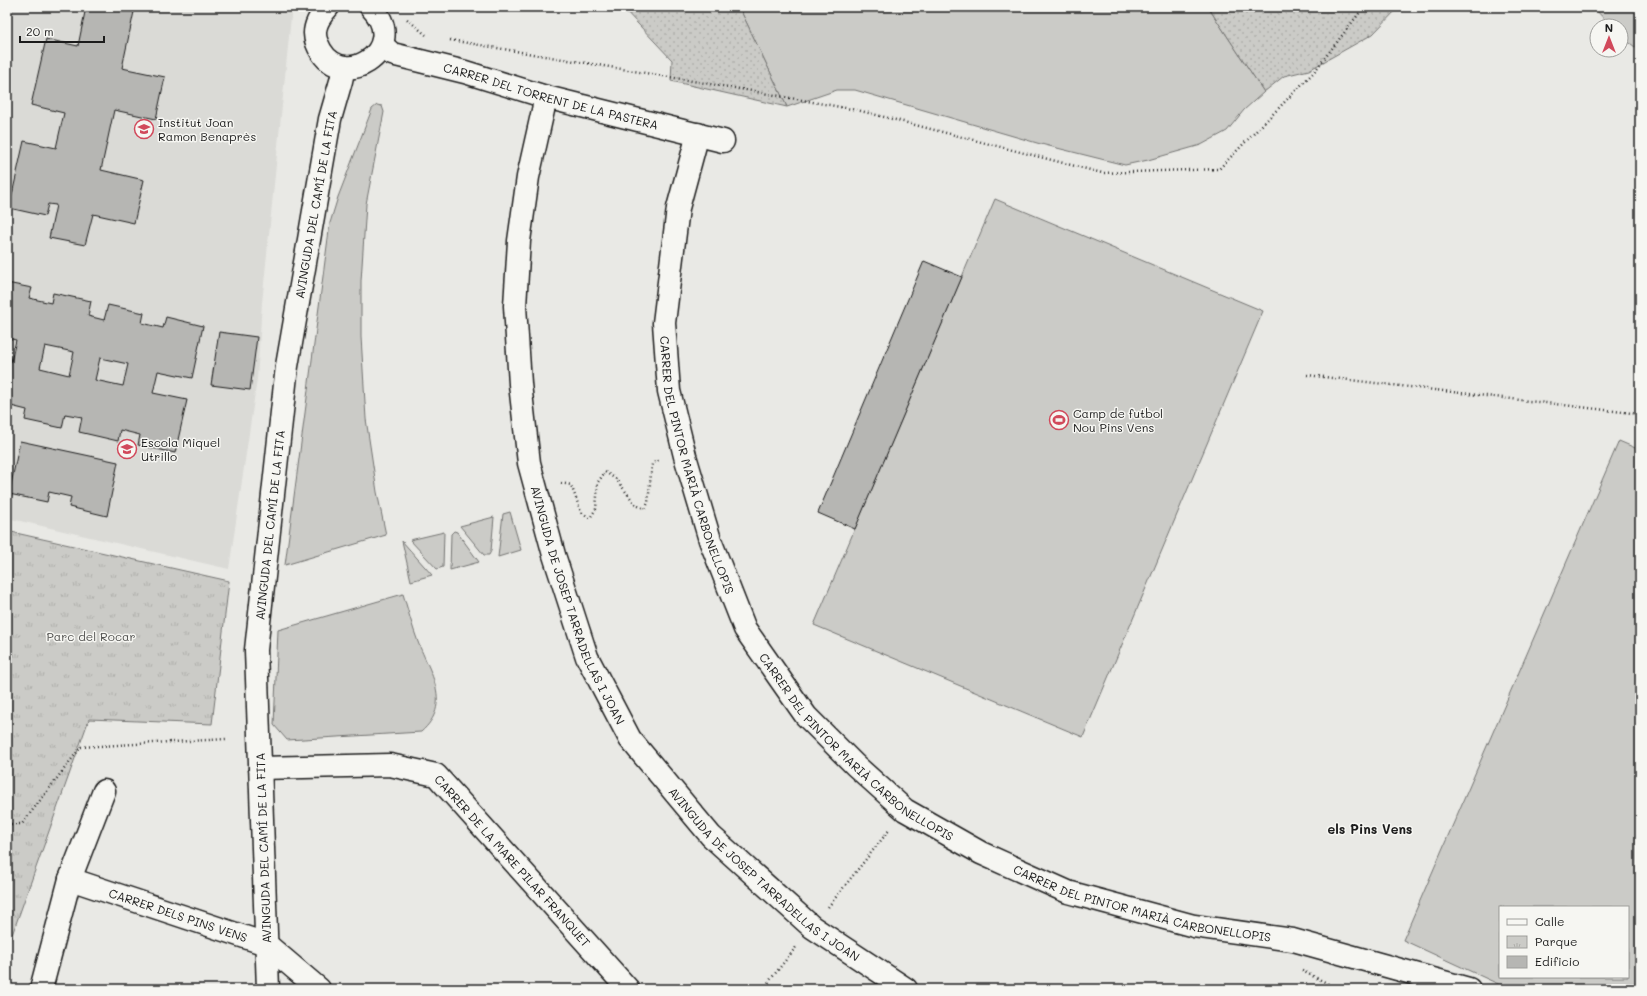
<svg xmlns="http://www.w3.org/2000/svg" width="1647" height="996" font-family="Mali,sans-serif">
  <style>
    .built { fill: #dadad6 }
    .grass { fill: #cbcbc7; stroke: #747472; fill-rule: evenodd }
    .park { fill: url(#park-tufts); stroke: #747472 }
    .garden { fill: url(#garden-dots); stroke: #747472 }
    .building { fill: #b6b6b3; stroke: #1c1c1c; fill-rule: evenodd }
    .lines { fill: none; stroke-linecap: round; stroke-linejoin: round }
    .minor-casing { stroke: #1c1c1c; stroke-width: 25 }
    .path { stroke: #1c1c1c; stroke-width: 2.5; stroke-dasharray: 1 3; stroke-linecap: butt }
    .minor { stroke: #f6f6f2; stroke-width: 22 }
    .labels { text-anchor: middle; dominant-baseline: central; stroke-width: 3; stroke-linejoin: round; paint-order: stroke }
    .street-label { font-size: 12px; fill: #1c1c1c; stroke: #f6f6f2 }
    .poi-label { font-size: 12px; fill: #1c1c1c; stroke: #f6f6f2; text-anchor: start }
    .park-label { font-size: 12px; fill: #51514f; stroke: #f6f6f2 }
    .neighbourhood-label { font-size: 13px; font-weight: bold; fill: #1c1c1c; stroke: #f6f6f2 }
  </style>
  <defs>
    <pattern id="park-tufts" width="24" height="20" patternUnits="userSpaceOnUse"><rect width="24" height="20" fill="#cbcbc7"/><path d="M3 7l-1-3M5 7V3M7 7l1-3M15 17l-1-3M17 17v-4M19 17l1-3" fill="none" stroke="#aeaeaa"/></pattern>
    <pattern id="garden-dots" width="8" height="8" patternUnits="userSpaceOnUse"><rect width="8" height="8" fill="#cbcbc7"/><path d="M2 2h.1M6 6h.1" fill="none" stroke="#aeaeaa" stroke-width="1.8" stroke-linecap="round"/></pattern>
  </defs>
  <rect width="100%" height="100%" fill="#e9e9e5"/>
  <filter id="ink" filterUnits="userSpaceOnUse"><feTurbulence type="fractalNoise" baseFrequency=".025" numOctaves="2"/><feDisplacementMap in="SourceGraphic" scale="8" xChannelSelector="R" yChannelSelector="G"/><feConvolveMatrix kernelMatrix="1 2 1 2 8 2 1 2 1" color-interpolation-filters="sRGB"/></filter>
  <g filter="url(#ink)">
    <path class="built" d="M7,7H292L262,303L257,379L229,569L7,518Z"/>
    <g class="grass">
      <path d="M739,7H1208L1264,92L1244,110L1227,131L1201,145L1148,160L1125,165L1037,143L855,90H837L787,107Z"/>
      <path d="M1593,7H1640V51L1621,36V26H1611Z"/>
      <path d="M377,105L382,106L384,112L366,204L361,281V337L366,419L377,492L386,535L285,565L330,223L338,197L372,109Z"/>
      <path d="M995,199L1263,311L1083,737L814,625Z"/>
      <path d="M1619,441L1640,450V989H1509L1403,940ZM1500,907H1628V977H1500Z"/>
      <path d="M510,512L521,550L498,557L503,514Z"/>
      <path d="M494,517L491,551L489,555H484L460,526Z"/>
      <path d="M454,531L457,532L479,562L450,570L451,534Z"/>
      <path d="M444,532L443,567L437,569L410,540Z"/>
      <path d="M402,541L432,575L411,581Z"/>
      <path d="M403,594C408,610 412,626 418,642C430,673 453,704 421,732L287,740L274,725L278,630Z"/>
    </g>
    <path class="park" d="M7,531L229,581L212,724L89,719L7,949Z"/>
    <g class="garden">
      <path d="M622,7H739L787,107L671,81L672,60Z"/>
      <path d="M1208,7H1399L1373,34L1309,70L1284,76L1264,92Z"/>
    </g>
    <g class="building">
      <path d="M86,7H135L122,68L165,77L156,119L114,110L101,170L144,180L134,223L93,214L85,245L49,238L56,205L48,204L45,216L9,208L24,141L56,148L64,113L31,105L46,39L78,46Z"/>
      <path d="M924,261L962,277L855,529L818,513Z"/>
      <path d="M7,283L32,288L29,298L51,303L53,293L91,301L88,316L104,320L108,305L144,313L142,323L163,328L166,317L203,326L192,378L158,371L153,393L187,400L175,453L138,445L140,435L120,430L118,441L79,432L82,417L65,414L62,428L25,420L27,410L7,405V361L11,362L16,340L7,338ZM45,346L74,352L69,375L40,368ZM100,358L128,364L123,386L95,380Z"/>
      <path d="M219,332L257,337L250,390L211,385Z"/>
      <path d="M20,441L118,462L107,516L69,507L71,497L49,492L47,502L9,494Z"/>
    </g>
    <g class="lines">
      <defs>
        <g id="minor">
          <path d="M328,7C319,17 311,29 317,43C338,97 413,50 371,7"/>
          <path id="s1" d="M382,45L392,54L465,72L546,97L723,141"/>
          <path id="s2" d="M546,97L528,177L519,241L515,306L520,384L529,463L554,555L587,657L630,739L711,836L812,927L906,989"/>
          <path id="s3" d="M698,134L678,208L664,323L669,391L685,456L710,540L745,629L806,716L855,765L905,810L981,853L1068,892L1194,926L1293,940L1469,989"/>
          <path id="s4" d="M260,768L390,765L436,775L628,989"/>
          <path id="s5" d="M70,879L266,944L319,989"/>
          <path d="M41,989L70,879L104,791"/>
          <path id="s6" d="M268,989L256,650L287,366L330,119L341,81L344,67"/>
        </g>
      </defs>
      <use href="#minor" class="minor-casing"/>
      <g class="path">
        <path d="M407,19L426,35"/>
        <path d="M450,40L752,91L857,110L1102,173L1219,169L1314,72L1364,7"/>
        <path d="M1307,375L1640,414"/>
        <path d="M561,483L571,485L581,512L590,518L596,509L598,482L605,472L616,479L636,505L645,509L648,503L652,464L660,459"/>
        <path d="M7,824H22L81,747L226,739"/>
        <path d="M828,907L890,829"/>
        <path d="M1302,971L1327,983L1332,989"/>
        <path d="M763,989L796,947"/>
      </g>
      <use href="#minor" class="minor"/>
    </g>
  </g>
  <defs>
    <symbol id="school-ring" viewBox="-11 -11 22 22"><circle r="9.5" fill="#f6f6f2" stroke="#d1495b" stroke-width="1.5"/><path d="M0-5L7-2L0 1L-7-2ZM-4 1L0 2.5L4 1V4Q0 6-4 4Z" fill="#d1495b"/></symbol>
    <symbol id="stadium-ring" viewBox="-11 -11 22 22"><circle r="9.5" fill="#f6f6f2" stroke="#d1495b" stroke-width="1.5"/><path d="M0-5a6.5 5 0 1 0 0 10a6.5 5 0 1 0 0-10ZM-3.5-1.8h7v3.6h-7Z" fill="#d1495b"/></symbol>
  </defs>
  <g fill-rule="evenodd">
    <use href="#school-ring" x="133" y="118" width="22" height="22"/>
    <use href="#stadium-ring" x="1048" y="409" width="22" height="22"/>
    <use href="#school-ring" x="116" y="438" width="22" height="22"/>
  </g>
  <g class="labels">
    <g class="street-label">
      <text stroke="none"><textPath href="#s1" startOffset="178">CARRER DEL TORRENT DE LA PASTERA</textPath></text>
      <text stroke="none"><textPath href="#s6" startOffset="789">AVINGUDA DEL CAMÍ DE LA FITA</textPath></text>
      <text stroke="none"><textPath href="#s3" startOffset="339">CARRER DEL PINTOR MARIÀ CARBONELLOPIS</textPath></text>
      <text stroke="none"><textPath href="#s6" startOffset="465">AVINGUDA DEL CAMÍ DE LA FITA</textPath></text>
      <text stroke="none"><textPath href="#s2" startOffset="520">AVINGUDA DE JOSEP TARRADELLAS I JOAN</textPath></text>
      <text stroke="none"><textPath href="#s3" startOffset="675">CARRER DEL PINTOR MARIÀ CARBONELLOPIS</textPath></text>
      <text transform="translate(263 848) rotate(-92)">AVINGUDA DEL CAMÍ DE LA FITA</text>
      <text stroke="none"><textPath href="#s4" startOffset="292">CARRER DE LA MARE PILAR FRANQUET</textPath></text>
      <text stroke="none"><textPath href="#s2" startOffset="856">AVINGUDA DE JOSEP TARRADELLAS I JOAN</textPath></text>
      <text stroke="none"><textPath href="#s3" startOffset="1011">CARRER DEL PINTOR MARIÀ CARBONELLOPIS</textPath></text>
      <text stroke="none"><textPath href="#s5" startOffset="114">CARRER DELS PINS VENS</textPath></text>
    </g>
    <g class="poi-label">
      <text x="158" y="122">Institut Joan<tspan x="158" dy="14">Ramon Benaprès</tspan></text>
      <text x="1073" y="413">Camp de futbol<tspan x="1073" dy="14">Nou Pins Vens</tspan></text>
      <text x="141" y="442">Escola Miquel<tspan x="141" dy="14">Utrillo</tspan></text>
    </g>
    <g class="park-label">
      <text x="91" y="636">Parc del Rocar</text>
    </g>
    <g class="neighbourhood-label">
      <text x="1370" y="828">els Pins Vens</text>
    </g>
  </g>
  <rect width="1647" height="996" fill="none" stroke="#f6f6f2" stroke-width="24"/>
  <rect x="12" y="12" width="1623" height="972" fill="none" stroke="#1c1c1c" stroke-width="1.5" filter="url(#ink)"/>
  <rect x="1499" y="906" width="130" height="72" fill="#f6f6f2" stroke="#9f9f9c"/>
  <rect x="1507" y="919" width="20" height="6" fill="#f6f6f2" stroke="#9f9f9c"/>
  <text x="1535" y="926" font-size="12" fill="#1c1c1c">Calle</text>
  <rect x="1507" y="936" width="20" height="12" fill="url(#park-tufts)" stroke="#9f9f9c"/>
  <text x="1535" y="946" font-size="12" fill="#1c1c1c">Parque</text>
  <rect x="1507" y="956" width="20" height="12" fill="#b6b6b3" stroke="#9f9f9c"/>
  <text x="1535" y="966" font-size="12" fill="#1c1c1c">Edificio</text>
  <g transform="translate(1609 38)"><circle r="19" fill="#f6f6f2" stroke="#9f9f9c"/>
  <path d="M0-3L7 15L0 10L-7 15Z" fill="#d1495b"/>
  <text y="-6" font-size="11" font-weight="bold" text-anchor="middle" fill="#1c1c1c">N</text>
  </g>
  <path d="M20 36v6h84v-6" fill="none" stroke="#1c1c1c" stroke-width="2"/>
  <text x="26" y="36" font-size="12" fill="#1c1c1c" stroke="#f6f6f2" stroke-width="3" paint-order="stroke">20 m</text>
</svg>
